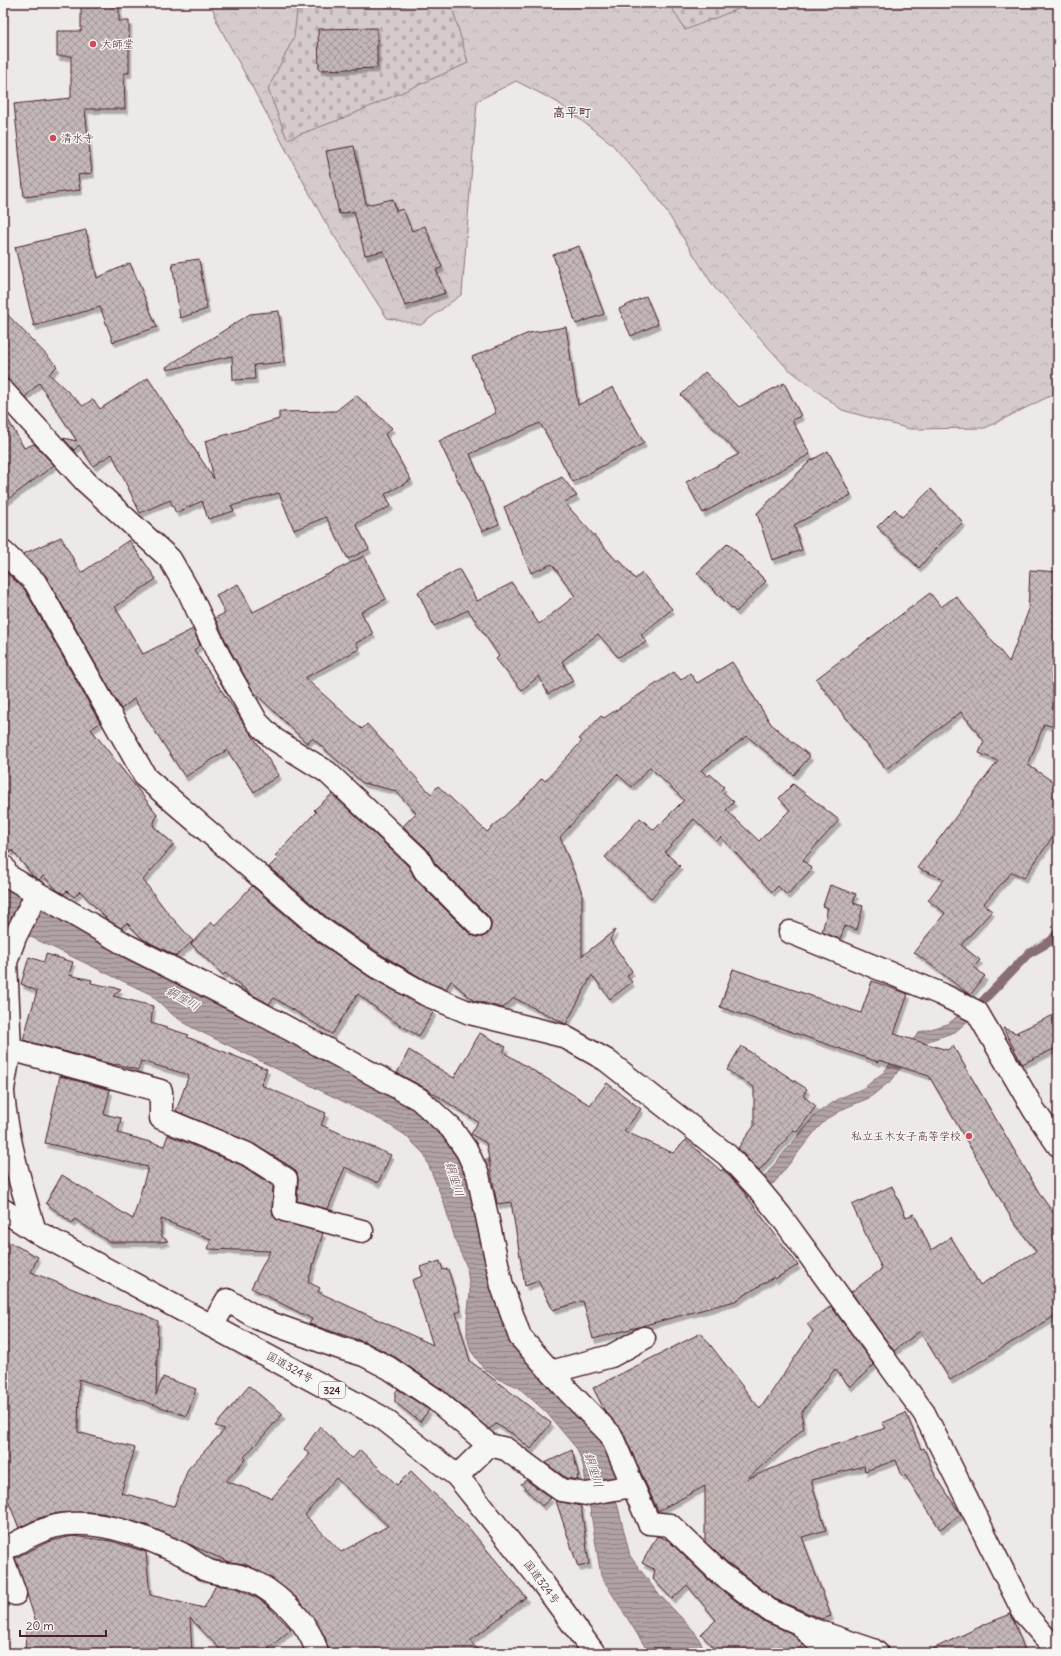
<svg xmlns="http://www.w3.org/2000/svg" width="1061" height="1656" font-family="Delius,'Klee One',sans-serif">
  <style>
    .forest { fill: url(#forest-crowns); stroke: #8f757a }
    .cemetery { fill: url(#cemetery-stones); stroke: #8f757a }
    .water { fill: url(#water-rules); stroke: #886e73 }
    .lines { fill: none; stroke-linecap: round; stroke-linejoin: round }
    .stream { stroke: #886e73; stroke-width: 9 }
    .building { fill: url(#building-cross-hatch); stroke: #4a1f2b; fill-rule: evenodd; filter: url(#shadow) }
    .minor-casing { stroke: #4a1f2b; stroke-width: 25 }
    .trunk-casing { stroke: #4a1f2b; stroke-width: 25 }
    .minor { stroke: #f6f6f2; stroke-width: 22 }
    .trunk { stroke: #f6f6f2; stroke-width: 22 }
    .poi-dot { fill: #d1495b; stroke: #f6f6f2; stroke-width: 1.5 }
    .labels { text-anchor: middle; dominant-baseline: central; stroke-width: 3; stroke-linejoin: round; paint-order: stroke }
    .shield { fill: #f6f6f2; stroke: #7e6067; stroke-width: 1 }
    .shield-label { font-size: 10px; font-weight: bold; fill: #4a1f2b }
    .poi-label { font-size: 11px; fill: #4a1f2b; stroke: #f6f6f2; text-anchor: start }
    .street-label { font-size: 11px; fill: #4a1f2b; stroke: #f6f6f2 }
    .water-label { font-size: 12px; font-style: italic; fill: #6e4d55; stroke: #f6f6f2 }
    .quarter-label { font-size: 13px; font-weight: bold; fill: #4a1f2b; stroke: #f6f6f2 }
  </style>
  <defs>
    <pattern id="forest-crowns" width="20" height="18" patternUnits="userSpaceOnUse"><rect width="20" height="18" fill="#d4cbca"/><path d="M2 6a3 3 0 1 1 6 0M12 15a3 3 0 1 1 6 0" fill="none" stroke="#b8aeae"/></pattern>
    <pattern id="cemetery-stones" width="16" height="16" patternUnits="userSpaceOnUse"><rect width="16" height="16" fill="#d4cbca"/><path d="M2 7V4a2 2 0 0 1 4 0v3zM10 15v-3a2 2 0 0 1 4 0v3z" fill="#b8aeae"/></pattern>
    <pattern id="water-rules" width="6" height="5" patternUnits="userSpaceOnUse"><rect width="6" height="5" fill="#b1a2a3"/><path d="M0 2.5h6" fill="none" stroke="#928385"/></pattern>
    <pattern id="building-cross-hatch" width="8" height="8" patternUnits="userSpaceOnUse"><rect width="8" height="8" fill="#c4b7b7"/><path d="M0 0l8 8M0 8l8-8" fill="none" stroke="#a19495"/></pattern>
    <filter id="shadow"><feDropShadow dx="2.5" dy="4.5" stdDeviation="0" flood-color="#0004"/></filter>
  </defs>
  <rect width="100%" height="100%" fill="#ece9e6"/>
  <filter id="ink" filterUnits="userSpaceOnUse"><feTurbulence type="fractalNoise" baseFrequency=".025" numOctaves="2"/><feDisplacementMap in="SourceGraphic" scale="8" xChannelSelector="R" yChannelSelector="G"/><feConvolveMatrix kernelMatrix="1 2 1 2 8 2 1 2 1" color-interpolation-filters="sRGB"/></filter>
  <g filter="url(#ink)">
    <path class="forest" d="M211,3H1058V392L985,428L910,429L842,410L786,367L714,287L658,198L611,143L557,102L516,81L477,101L462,294L421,325L387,318L324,220L217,22Z"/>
    <g class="cemetery">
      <path d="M298,3H451L468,63L344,118L287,139L268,89L294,37Z"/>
      <path d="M669,3H753L685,30Z"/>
    </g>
    <path class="water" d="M3,873L407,1100L477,1160H495L725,1202L745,1185L765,1176L808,1123L819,1112L840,1098L864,1088L884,1072L889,1065L920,1032L948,1024L961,1013L969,1020L955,1032L925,1042L898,1071L893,1079L869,1098L845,1108L826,1120L816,1130L774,1183L752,1193L728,1207L495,1166L480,1167L504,1319L592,1423L622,1478L615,1495L630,1556L656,1591L694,1631L707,1653H649L601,1576L583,1465L577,1449L546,1412L518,1387L498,1379L484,1369L471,1351L467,1336V1319L470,1292L467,1267L457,1245L443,1200L424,1154L405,1135L383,1121L191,1027L173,1015L150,994L6,925L3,923Z"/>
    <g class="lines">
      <path class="stream" d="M973,1010L979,1005L1028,954L1051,941L1058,932"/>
    </g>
    <g class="building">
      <path d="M81,3H119V21H129V73H124L125,109H85L92,173L78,175L80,190L24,197L14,104L71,98V56H57V31H81Z"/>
      <path d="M377,28V68L319,70L318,29Z"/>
      <path d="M354,146L366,205L393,199L396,211L403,209L412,231L425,226L442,267L436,270L445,293L405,306L384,251L365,255L354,211L339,214L326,151Z"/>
      <path d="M86,230L97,278L130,263L157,327L113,342L100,307L34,326L15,247Z"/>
      <path d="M579,246L604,314L576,324L553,255Z"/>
      <path d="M199,259L207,309L180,318L172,263Z"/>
      <path d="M646,296L658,324L631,336L619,309Z"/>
      <path d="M3,310L57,366L49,374L83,406L93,399L100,409L148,378L214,479L205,441L279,419V412L336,411L356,395L392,428L385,434L411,480L385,494L391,506L356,524L369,549L348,559L326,517L294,530L279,493L231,506L234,511L208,519L202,501L176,513L170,500L140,513L112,454L93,466L79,445L74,450L63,438L77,441L39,383L25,397L3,374Z"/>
      <path d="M279,311L284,362L254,365L255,379L233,380L232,356L167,370L166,367L250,314Z"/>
      <path d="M566,327L578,405L613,387L644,443L573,482L540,423L470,454L499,524L482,531L439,441L496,413L472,357L529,333Z"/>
      <path d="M705,372L739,407L784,383L801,416L792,420L810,454L703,513L686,482L739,454L681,395Z"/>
      <path d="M3,411L24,448L34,444L54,465L3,503Z"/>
      <path d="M828,451L851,495L794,525L802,550L772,560L757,513L810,461Z"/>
      <path d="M562,477L577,496L564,502L617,561L619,559L635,579L642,573L672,609L641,635L647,642L618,657L598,634L562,661L573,681L548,694L539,676L522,690L496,659L499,656L468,610L434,626L418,592L459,569L477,601L512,583L539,624L575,596L552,564L531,573L504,507Z"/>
      <path d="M931,489L963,522L936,548L919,568L877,527L895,509L902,517Z"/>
      <path d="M61,537L81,573L129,540L156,579L115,607L143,654L193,629L200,645L194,650L279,775L254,792L227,750L185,777L134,699L121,709L46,576L23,554Z"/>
      <path d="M728,543L766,581L736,612L697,573Z"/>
      <path d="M364,556L386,599L361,612L373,634L356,643L359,649L305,678L362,729L367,724L431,794L438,786L487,832L525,797L542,778L545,781L582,741L579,739L601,716L604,718L674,672L681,680L690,673L697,683L732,662L771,724L810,756L794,775L747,736L701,770L708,777L710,774L724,787L721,790L734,802L726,810L759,841L790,810L779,798L793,784L839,820L803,860L812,869L787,895L778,886L772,892L721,837L717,841L694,819L665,852L680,866L651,898L605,857L640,818L654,830L684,800L650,767L632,787L617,774L560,837L582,893V956L615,930L610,940L632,971L627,976L632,982L610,999L592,975L566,1024L514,998L503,1008L473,1000L451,981L446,989L430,983L382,955L328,918L269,867L278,858L275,856L316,812L314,810L332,794L408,866L416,880L470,934L476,937H483L488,934L491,928V921L488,916L435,863L427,849L403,826L416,813L396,791L363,783L312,738L307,743L253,691L230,650L215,618L225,613L216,595L238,584L253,612Z"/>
      <path d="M3,569L25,590L100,723L91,729L157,814L153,826L174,844L143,880L167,912L193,941L176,956L143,939L127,923L121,928L108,920L80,891L74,897L67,891L64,894L57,890L43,876L39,880L33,876L12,850L10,852L3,839Z"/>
      <path d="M1030,570L1058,572V728L1044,724L1028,765L1058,785V829L1024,878L1012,872L983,904L992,911L961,945L980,960L974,967L985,976L970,995L914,952L945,913L928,900L944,879L917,868L998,761L979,753L984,741L961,712L886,769L816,679L930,593L941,607L956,596L1009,662L1028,612Z"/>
      <path d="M830,885L856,894L853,903L863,906L857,930L845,926L840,939L822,932L828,908L823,906Z"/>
      <path d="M252,886L312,938L368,976L434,1011L419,1036L390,1019L358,994L332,1034L274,998L269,1004L251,994L225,973L223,975L191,944L211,922L215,925Z"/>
      <path d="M46,954L73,962L69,975L92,980L91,983L121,989L113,996L153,1006L151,1023L189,1035L187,1037L267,1069L261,1085L326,1113L321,1125L391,1155L378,1183L345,1167L328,1209L297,1201L298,1179L297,1173L293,1168L252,1143L176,1111L189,1075L141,1061L138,1070L116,1064L115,1065L23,1040L37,991L21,984L29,957L44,962Z"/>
      <path d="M733,969L861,1013L872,981L908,994L894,1034L947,1050L953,1046L1041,1196L1058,1219V1314L950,1380L920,1331L894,1351L851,1292L882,1269L852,1205L892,1186L906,1217L914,1214L931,1250L951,1237L980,1285L1036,1251L1013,1221L929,1076L879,1060L878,1062L720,1007Z"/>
      <path d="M1058,1013V1047L1022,1064L1003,1028L1019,1034L1017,1032Z"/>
      <path d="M480,1033L506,1047L503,1052L590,1105L607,1083L641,1109L624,1131L673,1153L686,1140L721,1171L723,1169L742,1190L798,1265L775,1279L774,1277L735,1301L593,1339L583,1301L553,1310L538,1281L525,1286L511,1202L497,1204L486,1143L471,1134L478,1122L425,1088L397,1073L409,1050L454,1078Z"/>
      <path d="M741,1046L807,1089L803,1096L816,1106L797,1132L794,1130L759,1171L738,1148L754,1126V1087L727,1070Z"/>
      <path d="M60,1076L110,1090L104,1114L121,1118L118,1133L164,1146L168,1135L241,1165L273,1186L272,1210L276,1219L323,1233L308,1282L320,1288L318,1292L433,1345L412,1280L423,1276L420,1267L440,1261L443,1270L448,1269L461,1311L456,1313L470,1361L551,1423L531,1449L513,1434L496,1424L489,1429L443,1390L395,1357L368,1343L309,1324L312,1319L251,1288L270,1251L208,1249L211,1239L161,1219V1236L168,1241L161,1242H109L75,1219L72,1223L46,1203L62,1175L133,1219L148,1167L45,1143Z"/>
      <path d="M3,1239L38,1257L31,1272L110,1304L141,1313L158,1321L156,1395L163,1377L196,1389L187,1416L79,1379L78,1432L135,1448L121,1493L174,1506L188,1469L225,1429L215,1426L249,1386L283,1414L244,1457L246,1459L226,1481L272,1498L310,1454L304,1449L320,1426L352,1459L360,1450L397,1485L411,1471L468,1527L526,1597L470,1641L481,1653H329L325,1637L317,1623L297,1598L271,1578L245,1564L229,1562L146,1525L102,1513L85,1512L59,1513L39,1518L19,1528L3,1488ZM336,1478L388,1526L341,1552L305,1515Z"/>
      <path d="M831,1306L874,1365L850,1387L835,1369L801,1413L804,1428L747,1479L819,1449L855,1439V1438L886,1428L882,1423L906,1413L921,1449L924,1448L934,1473L961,1515L940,1529L905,1475L902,1476L896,1460L865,1471L864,1466L811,1480L826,1530L802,1537L831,1616L822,1619L775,1599L727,1562L705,1542V1486L658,1511L622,1430L605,1411L593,1388L701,1333L760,1409L813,1331L807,1324Z"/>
      <path d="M398,1389L429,1410L420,1422L395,1402V1393Z"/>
      <path d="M572,1450L579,1476H577L578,1480L566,1478L545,1463Z"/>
      <path d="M526,1480L551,1498L542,1506L521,1484Z"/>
      <path d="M556,1501L581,1506L589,1564L578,1567Z"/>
      <path d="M72,1536L111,1541L146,1552L150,1595L204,1608L216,1585L236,1588L257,1598L268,1606L291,1629L264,1653H224L190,1618L192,1653H25L26,1628H38L15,1558L48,1542Z"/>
      <path d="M657,1536L668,1540L711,1582L761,1620L793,1634L803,1645L795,1653H718L701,1634L716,1620L687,1585L672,1599L653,1579L655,1570L642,1563Z"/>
      <path d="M1011,1614L1026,1653H924L988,1623Z"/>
    </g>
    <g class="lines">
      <defs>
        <g id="minor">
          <path d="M3,391L86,482L170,559L189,592L219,656L257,722L274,739L327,772L418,858L425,871L479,925"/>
          <path d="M3,552L35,582L146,778L320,928L375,966L425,994L470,1013L563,1036L606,1060L727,1155L756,1186L780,1215L924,1413L1024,1613L1058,1652"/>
          <path d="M3,866L8,876L128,946L245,1005L419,1099L451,1128L467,1151L478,1175L502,1286L520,1337L568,1391L611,1435L649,1523L670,1525L719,1572L769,1610L814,1630L873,1650L877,1653"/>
          <path d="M790,932L941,994L977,1012L1034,1110L1058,1145"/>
          <path d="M10,1049L161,1091V1118L247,1154L286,1179L284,1210L362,1231"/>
          <path d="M3,1089L10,1049L6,962L15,937L37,893"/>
          <path d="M3,1093C7,1140 21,1185 35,1231"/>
          <path d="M212,1326L227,1300L259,1319L340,1348L364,1355L389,1368L436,1400L489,1445"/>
          <path d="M551,1372L611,1356L644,1338"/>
          <path d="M457,1476L489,1445L506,1449L561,1490L586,1494L633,1486"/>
          <path d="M3,1550C24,1539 46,1525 71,1524C109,1522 148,1538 182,1554C191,1559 198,1566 207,1570C217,1575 230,1573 240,1576C271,1586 310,1621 317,1653"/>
          <path d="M3,1560L15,1594"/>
          <path d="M802,1626L828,1653"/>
        </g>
        <path id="trunk" d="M3,1210L35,1231L381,1417L457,1476L539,1578L594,1653"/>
      </defs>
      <use href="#minor" class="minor-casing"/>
      <use href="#trunk" class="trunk-casing"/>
      <use href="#minor" class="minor"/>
      <use href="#trunk" class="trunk"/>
    </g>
  </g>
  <g class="poi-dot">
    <circle cx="93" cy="44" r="4"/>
    <circle cx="53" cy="138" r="4"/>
    <circle cx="969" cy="1136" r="4"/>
  </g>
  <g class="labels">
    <rect class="shield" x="319" y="1382" width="26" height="16" rx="3"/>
    <g class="shield-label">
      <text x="332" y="1390">324</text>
    </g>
    <g class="poi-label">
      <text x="101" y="44">大師堂</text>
      <text x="61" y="138">清水寺</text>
      <text x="961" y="1136" text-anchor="end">私立玉木女子高等学校</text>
    </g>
    <g class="street-label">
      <text transform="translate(290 1367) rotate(29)">国道324号</text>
      <text transform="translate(542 1582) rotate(53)">国道324号</text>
    </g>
    <g class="water-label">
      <text transform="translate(183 998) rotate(30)">銅座川</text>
      <text transform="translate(455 1179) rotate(73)">銅座川</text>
      <text transform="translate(594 1470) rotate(73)">銅座川</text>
    </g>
    <g class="quarter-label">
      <text x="572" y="112">高平町</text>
    </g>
  </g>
  <rect width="1061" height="1656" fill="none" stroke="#f6f6f2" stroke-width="16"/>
  <rect x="8" y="8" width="1045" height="1640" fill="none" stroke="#4a1f2b" stroke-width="1.5" filter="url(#ink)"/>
  <path d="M20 1630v6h86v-6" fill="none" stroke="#4a1f2b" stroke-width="2"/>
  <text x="26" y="1630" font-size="12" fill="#4a1f2b" stroke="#f6f6f2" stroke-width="3" paint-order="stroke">20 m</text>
</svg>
